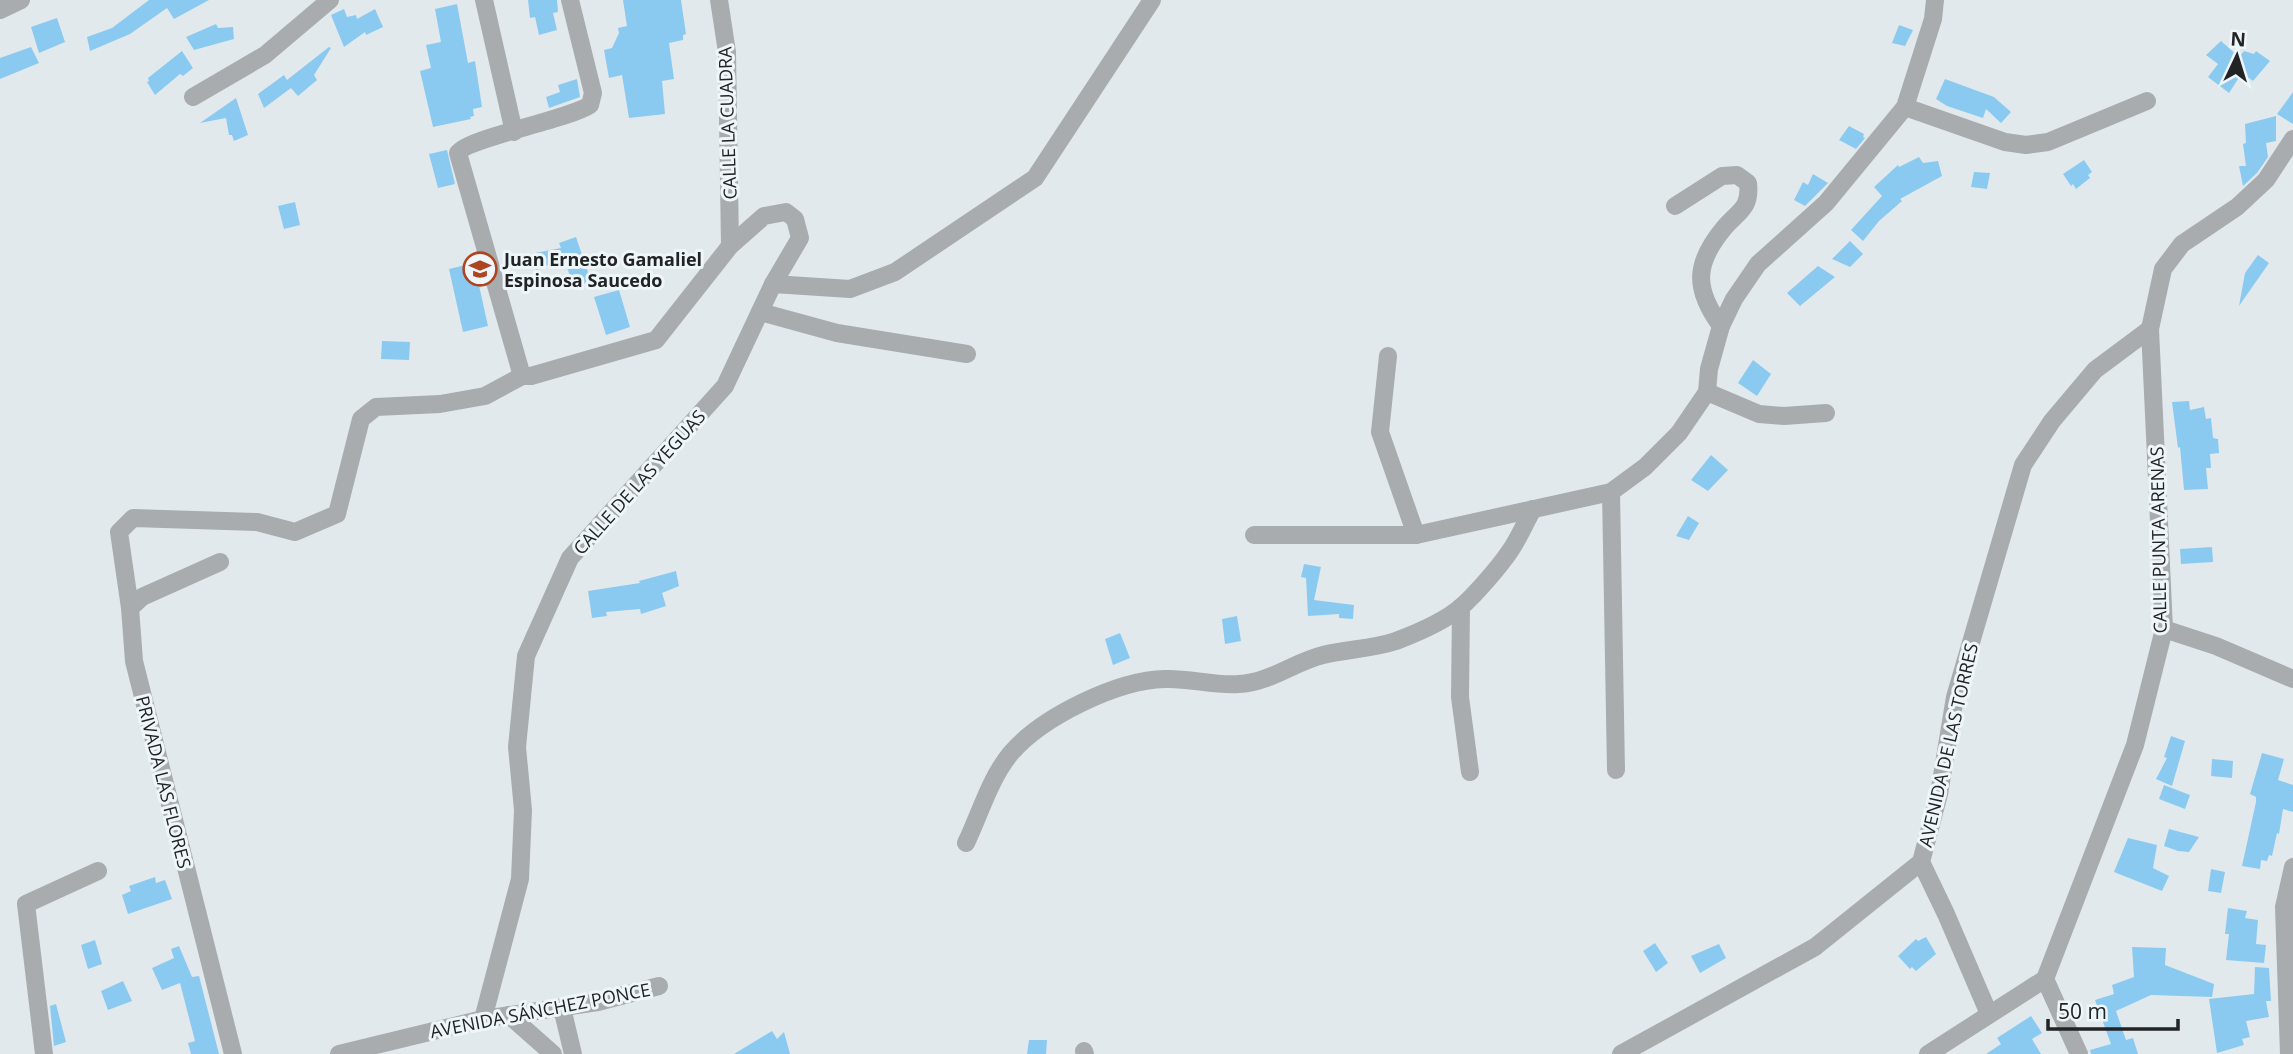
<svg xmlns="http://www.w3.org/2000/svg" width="2293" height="1054" font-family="'Open Sans',sans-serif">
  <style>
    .building { fill: #8bcaf0 }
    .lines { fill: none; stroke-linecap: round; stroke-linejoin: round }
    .minor { stroke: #a9acae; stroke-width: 18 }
    .labels { text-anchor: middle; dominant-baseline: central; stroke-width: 6; stroke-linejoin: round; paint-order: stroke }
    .street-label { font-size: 18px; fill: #212325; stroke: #eff6fa }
    .poi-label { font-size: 18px; font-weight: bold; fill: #212325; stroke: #eff6fa; text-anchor: start }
  </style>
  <rect width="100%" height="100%" fill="#e2e9ed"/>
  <g class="building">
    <path d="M149,0H209L174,19L167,8L130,34L90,51L87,37L112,28Z"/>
    <path d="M528,0H557L558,12L553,13L557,30L539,35L535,17L530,18Z"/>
    <path d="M623,0H681L686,34L683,35V40L669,43L674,79L662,81L665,114L629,118L622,75L609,78L604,50L612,48L619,33L618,28L627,26Z"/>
    <path d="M457,4L468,63L475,61L482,107L473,109L474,116L470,117L471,119L433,127L420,71L431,68L426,45L441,42L435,9Z"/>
    <path d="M344,9L347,17L356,15L357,19L375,9L383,27L366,35L365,32L344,47L331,15Z"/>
    <path d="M57,18L65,42L39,53L31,27Z"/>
    <path d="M216,24L218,28L233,27L234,39L194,50L186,37Z"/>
    <path d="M1899,25L1913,30L1905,46L1892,43Z"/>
    <path d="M2221,41L2239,57L2244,51L2254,54L2256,51L2270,61L2253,81L2242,73L2229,93L2208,77L2218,64L2206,55Z"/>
    <path d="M31,47L39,63L0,79V58Z"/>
    <path d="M329,47L331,48L314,75L317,80L298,96L291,88L264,108L258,94L284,75L287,80Z"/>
    <path d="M182,51L193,68L183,76L180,74L155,95L147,82L149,81L148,78Z"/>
    <path d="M577,79L580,97L549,108L546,97L560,92L558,85Z"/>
    <path d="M1945,79L1994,97L2011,112L2001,123L1986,109L1983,118L1947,106L1936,99Z"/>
    <path d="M2293,92V124L2277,114Z"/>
    <path d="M236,98L248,135L234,141L232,135H229L226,118L200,123Z"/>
    <path d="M2276,116V141L2266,143L2268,157L2257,173L2243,186L2239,166H2246L2243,144L2246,143L2245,124Z"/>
    <path d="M1849,126L1864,134L1863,137L1865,138L1856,149L1839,140Z"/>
    <path d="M447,150L455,184L438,188L429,154Z"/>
    <path d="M1919,157L1923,163L1938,161L1942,176L1900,199L1902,201L1879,221L1863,241L1851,230L1882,196L1874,187L1898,165L1899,167Z"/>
    <path d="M2084,160L2092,172L2088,175L2090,178L2076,189L2073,184L2071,186L2063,174Z"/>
    <path d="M1974,172L1990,173L1987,189L1971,187Z"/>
    <path d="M1813,174L1828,183L1805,206L1794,200L1803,182L1808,185Z"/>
    <path d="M295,202L300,225L284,229L278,206Z"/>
    <path d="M576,237L591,281L574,288L564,258L536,270L530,254L561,248L559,243Z"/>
    <path d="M1850,241L1863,254L1850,267L1832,259Z"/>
    <path d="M2258,255L2269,263L2239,306L2245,273Z"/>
    <path d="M474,263L488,326L463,332L449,269Z"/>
    <path d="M1818,266L1835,277L1800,306L1787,293Z"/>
    <path d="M619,290L630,327L606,335L594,297Z"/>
    <path d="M382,341L410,342L409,360L381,359Z"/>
    <path d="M1753,360L1771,374L1757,396L1738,383Z"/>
    <path d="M2189,401L2190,410L2204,407L2206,419L2211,418L2213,438L2218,439L2219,453L2210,454L2211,468H2206L2208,489L2184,490L2180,447L2178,448L2172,402Z"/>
    <path d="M1711,455L1728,470L1708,491L1691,480Z"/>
    <path d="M1688,516L1699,523L1689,540L1676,536Z"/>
    <path d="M2212,547L2213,562L2181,564L2180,549Z"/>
    <path d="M1304,564L1321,567L1314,600L1354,605L1353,619L1339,618V614L1308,616L1306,578L1301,577Z"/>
    <path d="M676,571L679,586L662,593L666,606L641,614L640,609L606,612L607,616L592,618L588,591L640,583L639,581Z"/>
    <path d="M1237,616L1241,641L1225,644L1222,619Z"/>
    <path d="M1120,633L1130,658L1113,665L1105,639Z"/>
    <path d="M2171,736L2185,741L2172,786L2156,779L2167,758L2164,757Z"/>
    <path d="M2262,753L2284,759L2278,780L2293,785V812L2283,809L2279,834L2277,833L2272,856L2269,855L2267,861L2261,860L2260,869L2242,866L2256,802V797L2250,794Z"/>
    <path d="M2212,759L2233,761L2232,778L2211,776Z"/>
    <path d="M2164,785L2190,795L2185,809L2159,799Z"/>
    <path d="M2169,829L2199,837L2189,852L2178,851L2164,846Z"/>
    <path d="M2128,838L2157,845L2153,868L2169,876L2162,891L2114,872Z"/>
    <path d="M2211,869L2225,872L2221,893L2208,891Z"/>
    <path d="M155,877L156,883L165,880L172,899L128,914L122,895L131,891L129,886Z"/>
    <path d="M2228,908L2247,911L2245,918L2258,920L2256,944L2266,945L2264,963L2226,960L2229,934H2225Z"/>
    <path d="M1926,937L1936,954L1916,971L1912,967L1910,969L1898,956L1916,939L1918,941Z"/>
    <path d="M95,940L102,964L88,969L81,945Z"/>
    <path d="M1655,943L1668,963L1656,972L1643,951Z"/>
    <path d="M1719,944L1726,958L1700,973L1691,956Z"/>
    <path d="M179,946L192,977L199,976L219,1054H191L188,1043L195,1041L180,983L162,990L152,968L174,958L171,949Z"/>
    <path d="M2132,947L2166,948L2165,965L2214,984L2212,997L2151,995L2116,1011L2126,1040L2133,1038L2138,1054H2091L2090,1050L2111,1044L2095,1000L2114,994L2112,985L2134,977Z"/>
    <path d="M2255,967L2269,968L2271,1001H2266L2269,1017L2246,1021L2250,1037L2242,1039L2244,1045L2217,1053L2209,999L2254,994Z"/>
    <path d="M123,981L132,1001L108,1010L101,991Z"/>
    <path d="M56,1004L66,1042L54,1046L50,1006Z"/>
    <path d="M2031,1016L2042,1033L2032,1039L2041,1054H1986L2001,1044L1997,1038Z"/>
    <path d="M772,1031L777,1039L784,1032L790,1054H734Z"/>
    <path d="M1029,1040H1047L1046,1054H1027Z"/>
  </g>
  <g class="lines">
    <g class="minor">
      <path d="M484,0L514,132"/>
      <path d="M719,0L727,52L730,246"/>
      <path d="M0,10L21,0"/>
      <path d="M193,97L265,55L330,0"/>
      <path d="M1905,107L2005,142L2026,145L2048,142L2147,101"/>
      <path d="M1675,206L1722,176L1737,175L1748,183C1751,209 1738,211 1724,228C1694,264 1694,289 1721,326"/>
      <path d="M773,284L850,289L895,272L1035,178L1152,0"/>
      <path d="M760,312L837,333L967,354"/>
      <path d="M1388,356L1380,432L1416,535"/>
      <path d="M522,376L458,153C467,138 567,120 590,105L593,93L570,0"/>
      <path d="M1707,392L1759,414L1784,416L1826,413"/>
      <path d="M1611,492L1616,770"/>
      <path d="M1254,535H1416L1611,492L1645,467L1679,433L1707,392L1709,369L1721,326L1734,299L1758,264L1826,203L1905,107L1933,19L1935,0"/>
      <path d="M220,562L142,597L130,608L134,661L233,1054"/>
      <path d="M1461,607L1460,697L1470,772"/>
      <path d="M130,608L119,532L133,518L257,522L295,532L337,514L361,419L376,407L440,404L485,396L522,376H531L656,340L730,246L764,216L786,212L795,219L800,238L773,284L725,386L570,558L526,656L517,747L523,810L520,879L483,1019"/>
      <path d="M2164,629L2216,646L2293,679"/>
      <path d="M966,843C980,814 990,778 1011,753C1042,717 1117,680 1165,679C1190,678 1214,686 1239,684C1269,683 1294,662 1323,655C1347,649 1372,649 1396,641C1417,633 1444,622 1461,607C1475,595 1500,566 1510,551C1519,538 1525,523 1533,509"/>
      <path d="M1921,862L1946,914L1989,1014"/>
      <path d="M2045,979L2135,745L2164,629L2150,329L2163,269L2182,244L2237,207L2266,180L2293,139"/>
      <path d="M2045,979L2079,1054"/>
      <path d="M562,1008L573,1054"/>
      <path d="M509,1015L553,1054"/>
      <path d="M1084,1051L1085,1054"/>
      <path d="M44,1054L26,904L98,871"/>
      <path d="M339,1054L483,1019L598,1002L659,986"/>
      <path d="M1621,1054L1815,947L1921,862L1939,794L1955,697L2023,465L2052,421L2095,370L2150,329"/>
      <path d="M1928,1054L2045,979"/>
      <path d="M2289,1054L2284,907L2293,867"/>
    </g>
  </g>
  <defs>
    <symbol id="school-ring" viewBox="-11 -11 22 22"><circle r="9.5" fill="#eff6fa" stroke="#ad4620" stroke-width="1.5"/><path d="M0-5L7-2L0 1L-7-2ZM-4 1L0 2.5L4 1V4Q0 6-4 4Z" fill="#ad4620"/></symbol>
  </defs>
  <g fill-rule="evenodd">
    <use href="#school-ring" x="461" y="250" width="38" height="38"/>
  </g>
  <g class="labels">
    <g class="street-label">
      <text transform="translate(727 123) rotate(-92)">CALLE LA CUADRA</text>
      <text transform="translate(639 482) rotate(-48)">CALLE DE LAS YEGUAS</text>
      <text transform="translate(2158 540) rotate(-91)">CALLE PUNTA ARENAS</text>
      <text transform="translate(1948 745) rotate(-77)">AVENIDA DE LAS TORRES</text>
      <text transform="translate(164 782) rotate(76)">PRIVADA LAS FLORES</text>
      <text transform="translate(540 1010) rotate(-11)">AVENIDA SÁNCHEZ PONCE</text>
    </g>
    <g class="poi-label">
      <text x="504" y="259">Juan Ernesto Gamaliel<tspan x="504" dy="21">Espinosa Saucedo</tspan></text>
    </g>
  </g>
  <g transform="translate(2237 56) rotate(4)" stroke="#eff6fa" stroke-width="5" paint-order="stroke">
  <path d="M0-5L12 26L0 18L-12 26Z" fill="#212325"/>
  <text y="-10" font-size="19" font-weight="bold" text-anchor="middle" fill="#212325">N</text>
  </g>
  <path d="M2048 1019v10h130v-10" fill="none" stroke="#212325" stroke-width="3.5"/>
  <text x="2058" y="1019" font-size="21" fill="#212325" stroke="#eff6fa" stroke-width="5" paint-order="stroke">50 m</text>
</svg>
